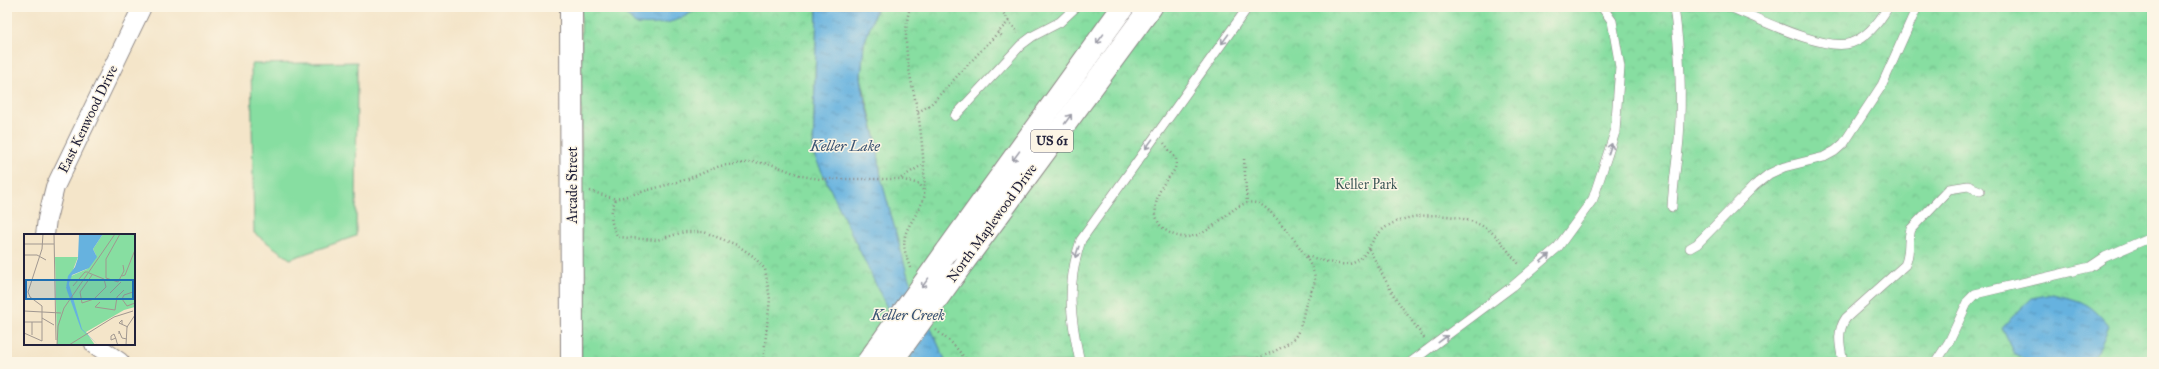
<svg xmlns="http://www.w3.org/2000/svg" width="2159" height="369" font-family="'IM FELL Great Primer',serif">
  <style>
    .grass { fill: #87dea1; stroke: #54806e }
    .park { fill: url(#park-crowns); stroke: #54806e }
    .water { fill: url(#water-ripples); stroke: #446a8d }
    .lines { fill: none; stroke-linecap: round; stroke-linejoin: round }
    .service-casing { stroke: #8b8482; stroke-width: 10 }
    .minor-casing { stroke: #8b8482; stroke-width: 20 }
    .tertiary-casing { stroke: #8b8482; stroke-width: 24 }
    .primary-casing { stroke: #8b8482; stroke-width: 24 }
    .path { stroke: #8b8482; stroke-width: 2.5; stroke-dasharray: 1 3; stroke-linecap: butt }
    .service { stroke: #fff; stroke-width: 9 }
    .minor { stroke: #fff; stroke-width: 18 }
    .tertiary { stroke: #fff; stroke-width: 22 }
    .primary { stroke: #fff; stroke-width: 22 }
    .primary-bridge-casing { stroke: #8b8482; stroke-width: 24; stroke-linecap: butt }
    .primary-bridge { stroke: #fff; stroke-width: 22 }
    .oneway { stroke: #9c9ca7 }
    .labels { text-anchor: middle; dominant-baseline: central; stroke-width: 3; stroke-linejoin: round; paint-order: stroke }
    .shield { fill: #fcf5e5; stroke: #63616e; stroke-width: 1 }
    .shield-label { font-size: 13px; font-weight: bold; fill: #22223b }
    .street-label { font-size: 14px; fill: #22223b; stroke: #fcf5e5 }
    .park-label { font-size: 14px; fill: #405a5a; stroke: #fcf5e5 }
    .water-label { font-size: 15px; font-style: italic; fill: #3a5474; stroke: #fcf5e5 }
    .inset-road { fill: none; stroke: #a09790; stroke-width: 1 }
    .view { fill: #1f6fb2; fill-opacity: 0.15; stroke: #1f6fb2; stroke-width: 2 }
    .inset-edge { fill: none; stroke: #22223b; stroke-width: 2 }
  </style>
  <defs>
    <pattern id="park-crowns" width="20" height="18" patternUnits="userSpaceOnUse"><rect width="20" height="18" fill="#87dea1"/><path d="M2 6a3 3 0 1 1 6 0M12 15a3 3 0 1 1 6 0" fill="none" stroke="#74be8c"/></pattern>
    <pattern id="water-ripples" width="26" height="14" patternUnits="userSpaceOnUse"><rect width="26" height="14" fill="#66b2df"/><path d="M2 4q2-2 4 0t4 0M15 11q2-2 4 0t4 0" fill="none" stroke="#5490b6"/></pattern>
  </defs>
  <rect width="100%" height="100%" fill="#fcf5e5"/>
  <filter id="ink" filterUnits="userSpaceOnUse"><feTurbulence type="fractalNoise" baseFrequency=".025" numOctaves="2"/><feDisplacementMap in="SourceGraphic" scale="8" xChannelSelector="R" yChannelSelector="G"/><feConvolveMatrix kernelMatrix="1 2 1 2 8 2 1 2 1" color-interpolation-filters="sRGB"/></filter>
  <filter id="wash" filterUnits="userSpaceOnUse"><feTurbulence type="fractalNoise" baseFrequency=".012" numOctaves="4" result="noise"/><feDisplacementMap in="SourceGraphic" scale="16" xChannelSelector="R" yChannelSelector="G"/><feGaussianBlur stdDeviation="0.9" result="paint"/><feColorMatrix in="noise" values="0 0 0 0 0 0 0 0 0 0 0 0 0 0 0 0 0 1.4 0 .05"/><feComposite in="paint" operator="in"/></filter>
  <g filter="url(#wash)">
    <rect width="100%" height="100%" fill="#f4e5c9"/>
    <path class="grass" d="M357,62L356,236L290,259L254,233L251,64Z"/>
    <path class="park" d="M581,7H817L813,153L881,178L877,144L861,77L864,44L877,7H2152V362H581Z"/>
    <g class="water">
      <path d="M619,7H698C681,23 658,26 635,24Z"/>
      <path d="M817,7H877L864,44L861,77L864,95L877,144L881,178L908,277L946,362H913L813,153Z"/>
      <path d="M2052,294C2083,301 2089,302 2109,326L2098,352L2088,362H2030L2015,354L2002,327L2032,298Z"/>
    </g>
  </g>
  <g filter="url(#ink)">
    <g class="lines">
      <defs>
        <g id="service">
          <path d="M1730,7C1757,18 1824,52 1851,43C1867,37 1880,21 1888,7"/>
          <path d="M955,116L1021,45L1033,36L1060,22L1076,7"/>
          <path d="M1672,207C1673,184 1677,162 1679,139C1682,95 1680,51 1674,7"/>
          <path d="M1690,248L1697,244L1754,186L1769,174L1784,167L1824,157L1835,151L1844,143L1882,85L1917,7"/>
          <path d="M1080,362C1070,316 1066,286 1081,240L1248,7"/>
          <path d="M1411,362L1513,286L1558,247L1593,199L1615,132L1620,67L1612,21L1602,7"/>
          <path d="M1843,362C1840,346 1836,332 1846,318L1905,265C1911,253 1907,241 1911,229L1949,189L1968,186L1980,191"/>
          <path d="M1936,362L1949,342L1968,301L1975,294L2090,267L2105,257L2149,238L2152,234"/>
        </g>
        <g id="minor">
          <path d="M45,235L47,219L55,187L142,7"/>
          <path d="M94,344L120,362"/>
        </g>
        <path id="tertiary" d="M571,7L572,362"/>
        <g id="primary">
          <path d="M947,251L1123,7"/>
          <path d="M954,275L1151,7"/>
        </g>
      </defs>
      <use href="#service" class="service-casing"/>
      <use href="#minor" class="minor-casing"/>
      <use href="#tertiary" class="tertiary-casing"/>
      <use href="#primary" class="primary-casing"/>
      <g class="path">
        <path d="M910,7C900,42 911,78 918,113C922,138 924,166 925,192"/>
        <path d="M999,7L1018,33"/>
        <path d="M998,32L1002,36"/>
        <path d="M918,112L930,105L1009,21"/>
        <path d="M1164,143L1176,159C1176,161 1176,165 1175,168C1173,174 1166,179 1163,185C1156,196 1152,214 1160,225C1164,230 1172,235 1178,236C1215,245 1234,188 1263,206C1276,214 1316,264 1315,279C1314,288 1307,298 1305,307C1303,316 1300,332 1294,338C1282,350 1263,356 1248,362"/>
        <path d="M1244,159L1247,203"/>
        <path d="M901,178L922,165"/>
        <path d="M590,191L616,199"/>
        <path d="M1369,249L1394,296L1424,338"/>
        <path d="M1307,256C1319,259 1337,266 1349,264C1365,261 1369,244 1378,234C1401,208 1465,211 1490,231C1502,240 1509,254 1520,265"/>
        <path d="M936,330L953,344L968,362"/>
        <path d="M763,362L770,299L765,269L753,256L737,245L704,232H684L657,240L618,237C610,223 609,214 616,199L688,179L720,166L752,162L771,164L802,176L820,179H900L920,184L925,195C913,229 894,229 911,270"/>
      </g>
      <use href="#service" class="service"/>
      <use href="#minor" class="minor"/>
      <use href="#tertiary" class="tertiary"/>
      <use href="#primary" class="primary"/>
      <defs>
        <g id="primary-bridge">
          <path d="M868,362L947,251"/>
          <path d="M891,362L954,275"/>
        </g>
      </defs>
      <use href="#primary-bridge" class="primary-bridge-casing"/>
      <use href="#primary-bridge" class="primary-bridge"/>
    </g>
    <defs><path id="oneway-shaft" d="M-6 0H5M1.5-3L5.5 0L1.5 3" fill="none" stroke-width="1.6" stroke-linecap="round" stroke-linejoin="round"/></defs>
    <g class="oneway">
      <use href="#oneway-shaft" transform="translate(1100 39) rotate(126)"/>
      <use href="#oneway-shaft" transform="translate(1225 39) rotate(126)"/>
      <use href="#oneway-shaft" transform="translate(1068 119) rotate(-54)"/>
      <use href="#oneway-shaft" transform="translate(1149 144) rotate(126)"/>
      <use href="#oneway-shaft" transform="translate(1610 149) rotate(-72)"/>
      <use href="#oneway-shaft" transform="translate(1016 156) rotate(126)"/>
      <use href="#oneway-shaft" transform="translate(1077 252) rotate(108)"/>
      <use href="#oneway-shaft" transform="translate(1545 258) rotate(-41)"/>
      <use href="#oneway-shaft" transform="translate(925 283) rotate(126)"/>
      <use href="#oneway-shaft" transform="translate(1443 339) rotate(-37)"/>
    </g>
  </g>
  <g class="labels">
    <rect class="shield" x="1031" y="130" width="42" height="22" rx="3"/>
    <g class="shield-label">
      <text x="1052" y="141">US 61</text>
    </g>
    <g class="street-label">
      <text transform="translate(88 119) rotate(-64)">East Kenwood Drive</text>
      <text transform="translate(572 185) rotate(-90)">Arcade Street</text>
      <text transform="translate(992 223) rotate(-54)">North Maplewood Drive</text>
    </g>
    <g class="park-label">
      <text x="1366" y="184">Keller Park</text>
    </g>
    <g class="water-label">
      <text x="845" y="146">Keller Lake</text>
      <text x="908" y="315">Keller Creek</text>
    </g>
  </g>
  <g transform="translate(24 234)">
    <rect width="111" height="111" fill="#f4e5c9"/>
    <path d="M79,0H111V73L100,76L62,98L71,111H33L31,23H54L42,54L46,61L45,50L47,42L63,35L72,21L69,15Z" fill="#87dea1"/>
    <path d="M55,0H79L69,15L73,23L65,34L48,41L45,50L58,95L74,111L57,95L42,54L44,42L51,33L54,24Z" fill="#66b2df"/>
    <path class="inset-road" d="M30,0L32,106M96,0L82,25V44L94,48L100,37L99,31M0,10H30M0,21H13L22,26M65,39L80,45L82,53L70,65L58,69L56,58L68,41M98,42L101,41L111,16M49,52L61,38H64M109,58L100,61L98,65L103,72L111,69M86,59L97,48M76,68L71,73L91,76L93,63L100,56M0,77L37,79M18,84L30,91M0,88H18M98,90V86L95,89L104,93M0,99L18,107V72L6,63L4,58L18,15L19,0M95,100V97L98,104L103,105M8,101V88M92,104L87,106V102L90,100L92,105L93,109L94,111M33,111L34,92L40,74L91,0M45,111L90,83L109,77M102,111L103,93L111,81"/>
    <path class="view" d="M2,46H109V65H2Z"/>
    <rect width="111" height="111" class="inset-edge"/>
  </g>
  <rect width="2159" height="369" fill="none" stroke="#fcf5e5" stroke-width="24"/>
</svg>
